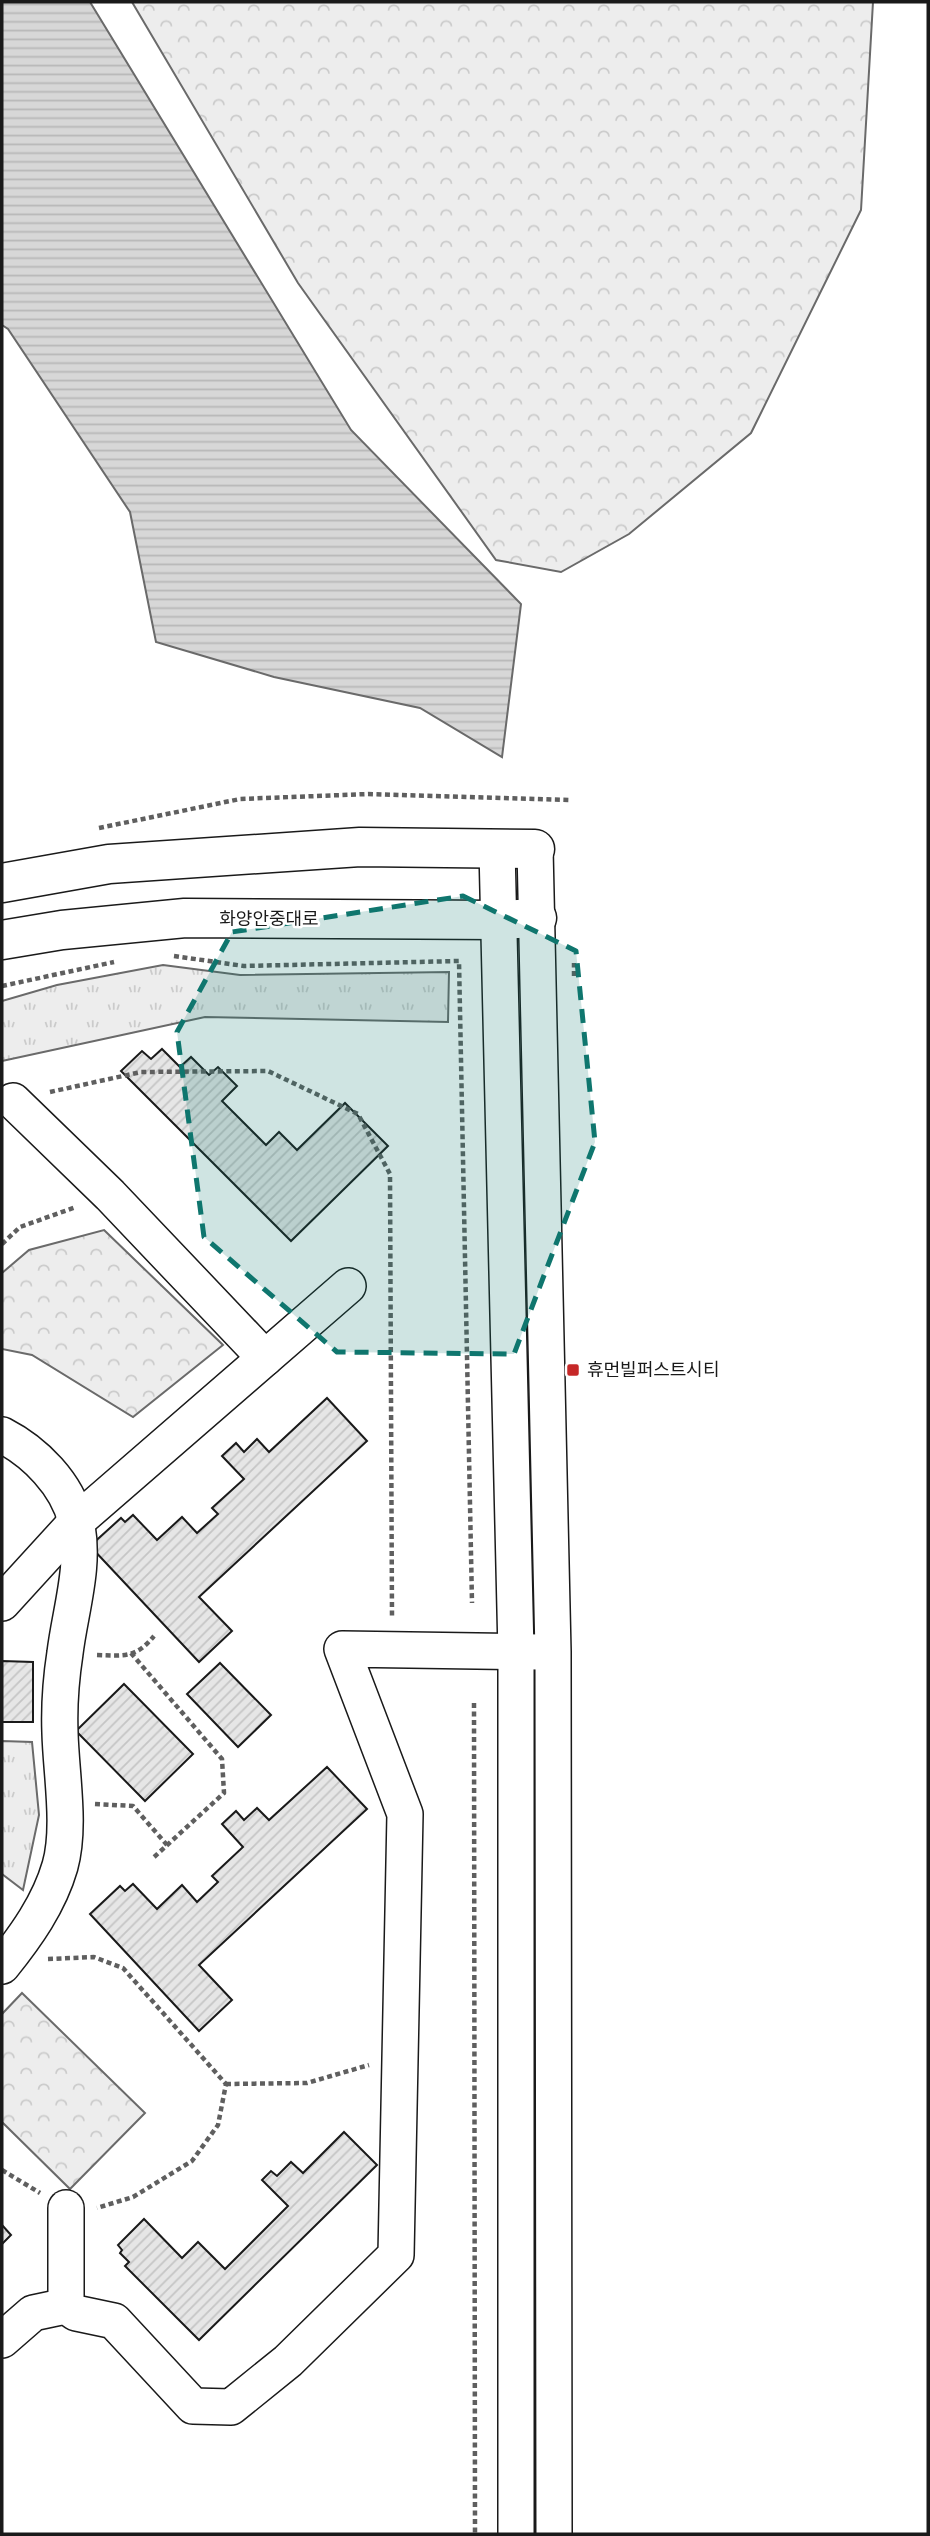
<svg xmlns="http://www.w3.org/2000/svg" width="930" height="2536" font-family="Signika,'Noto Sans KR',sans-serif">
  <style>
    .grass { fill: url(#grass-tufts); stroke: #6a6a6a; stroke-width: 2 }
    .forest { fill: url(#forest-crowns); stroke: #6a6a6a; stroke-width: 2 }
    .water { fill: url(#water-rules); stroke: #6a6a6a; stroke-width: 2 }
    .building { fill: url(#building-hatch); stroke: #1a1a1a; stroke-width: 2 }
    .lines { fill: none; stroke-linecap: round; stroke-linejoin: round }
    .minor-casing { stroke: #1a1a1a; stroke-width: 38 }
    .major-casing { stroke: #1a1a1a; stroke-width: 41 }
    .path { stroke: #5f5f5f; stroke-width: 4.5; stroke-dasharray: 5 3.5; stroke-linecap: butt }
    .minor { stroke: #fff; stroke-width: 35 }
    .major { stroke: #fff; stroke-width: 38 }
    .marked { fill: #0f766e; fill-opacity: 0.2; stroke: #0f766e; stroke-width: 5; stroke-dasharray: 14 9; stroke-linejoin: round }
    .poi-dot { fill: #c62828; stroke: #fff; stroke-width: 2.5 }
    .labels { text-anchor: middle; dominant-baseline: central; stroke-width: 5; stroke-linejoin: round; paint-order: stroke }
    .street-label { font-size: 18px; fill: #1a1a1a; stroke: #fff }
    .poi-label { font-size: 18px; fill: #1a1a1a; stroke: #fff; text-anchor: start }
  </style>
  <defs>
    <pattern id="grass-tufts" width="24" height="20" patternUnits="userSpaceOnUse" patternTransform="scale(1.75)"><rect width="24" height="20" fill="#ededed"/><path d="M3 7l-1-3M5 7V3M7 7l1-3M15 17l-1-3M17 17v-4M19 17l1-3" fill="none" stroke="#cbcbcb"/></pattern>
    <pattern id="forest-crowns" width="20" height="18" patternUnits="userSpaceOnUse" patternTransform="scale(1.75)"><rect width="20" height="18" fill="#ededed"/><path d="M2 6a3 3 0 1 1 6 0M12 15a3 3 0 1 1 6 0" fill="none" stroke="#cbcbcb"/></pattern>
    <pattern id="water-rules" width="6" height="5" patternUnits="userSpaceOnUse" patternTransform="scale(1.75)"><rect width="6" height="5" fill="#d7d7d7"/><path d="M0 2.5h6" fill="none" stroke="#b8b8b8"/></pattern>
    <pattern id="building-hatch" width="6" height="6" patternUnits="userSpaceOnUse" patternTransform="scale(1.75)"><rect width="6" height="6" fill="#e6e6e6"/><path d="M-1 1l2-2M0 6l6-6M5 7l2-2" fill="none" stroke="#c5c5c5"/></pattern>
  </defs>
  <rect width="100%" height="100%" fill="#fff"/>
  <g class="grass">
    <path d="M163,965L240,975L449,972L448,1022L205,1017L2,1061V1001L57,985Z"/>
    <path d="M2,1741L32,1742L39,1815L23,1890L2,1874Z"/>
  </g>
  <g class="forest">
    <path d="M132,2H873L861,210L751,433L629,534L561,572L496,560L298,283Z"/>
    <path d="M104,1230L223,1345L133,1417L32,1355L2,1349V1273L29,1250Z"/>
    <path d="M22,1993L145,2113L70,2189L2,2122V2014Z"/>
  </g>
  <path class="water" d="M2,2H90L351,430L521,604L502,757L420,708L274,677L156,642L130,512L8,329L2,325Z"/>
  <g class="building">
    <path d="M162,1049L180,1067L191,1057L209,1075L218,1067L237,1086L222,1101L266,1145L279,1132L297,1150L345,1103L388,1146L291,1241L121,1071L142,1051L151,1059Z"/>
    <path d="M327,1398L367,1441L199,1597L232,1631L199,1662L90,1546L121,1518L125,1522L133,1515L157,1540L182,1517L197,1533L218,1514L212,1508L244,1479L222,1456L236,1443L244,1452L257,1439L269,1452Z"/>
    <path d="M2,1661L33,1662V1722H2Z"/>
    <path d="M220,1663L271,1715L238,1747L187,1694Z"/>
    <path d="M124,1684L193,1754L145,1801L76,1731Z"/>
    <path d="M327,1767L367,1809L199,1965L232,2000L199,2031L90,1914L120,1886L125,1891L133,1884L157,1909L182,1885L197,1902L218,1882L212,1876L243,1847L222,1824L236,1811L244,1820L257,1808L269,1820Z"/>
    <path d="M344,2132L377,2165L199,2340L125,2266L129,2262L120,2253L122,2250L118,2245L144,2219L182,2258L198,2242L225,2269L288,2206L262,2180L271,2171L277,2176L291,2162L303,2173Z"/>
    <path d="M2,2225L11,2235L2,2244Z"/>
  </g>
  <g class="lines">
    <defs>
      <g id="minor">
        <path d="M497,849L516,1652V2534"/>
        <path d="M535,849L553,1652L554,2534"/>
        <path d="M13,1101L110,1195L265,1358"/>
        <path d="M2,1435C35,1452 67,1484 76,1521C86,1565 70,1611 65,1653C61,1679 59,1707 60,1733C61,1773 71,1827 60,1866C49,1904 26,1936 2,1966"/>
        <path d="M2,1603L76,1522L348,1286"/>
        <path d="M66,2208V2306"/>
        <path d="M2,2340L33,2313L66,2306L76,2313L114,2321L193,2406L231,2407L288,2361L396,2255L405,1814L342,1649L539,1652"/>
      </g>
      <g id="major">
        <path d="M2,883L109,864L360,847L535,849"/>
        <path d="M2,940L62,930L185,918L498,920L537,918"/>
      </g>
    </defs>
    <use href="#minor" class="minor-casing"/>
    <use href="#major" class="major-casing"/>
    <g class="path">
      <path d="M99,828L240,799L368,794L570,800"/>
      <path d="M174,956L244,966L459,961L472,1603"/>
      <path d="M574,976V963"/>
      <path d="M2,986L114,962"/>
      <path d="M50,1092L141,1072L268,1071L358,1114L390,1174L392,1617"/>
      <path d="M2,1244L20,1227L76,1207"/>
      <path d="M131,1653L222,1759L224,1793L153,1858"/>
      <path d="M97,1655C125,1656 136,1658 154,1636"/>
      <path d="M474,1703L475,2534"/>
      <path d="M95,1804L133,1806L167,1845"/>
      <path d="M48,1959L94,1957L123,1968L226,2084L218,2125L192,2161L133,2197L97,2208"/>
      <path d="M226,2084L307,2083L369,2065"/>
      <path d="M2,2170L40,2193"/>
    </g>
    <use href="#minor" class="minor"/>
    <use href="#major" class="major"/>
  </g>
  <path class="marked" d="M463,896L576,951L595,1142L514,1354L337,1352L204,1237L177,1032L232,932Z"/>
  <rect class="poi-dot" x="566" y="1363" width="14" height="14" rx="3.5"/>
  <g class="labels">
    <g class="street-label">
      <text x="269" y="919">화양안중대로</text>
    </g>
    <g class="poi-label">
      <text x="587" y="1370">휴먼빌퍼스트시티</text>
    </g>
  </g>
  <rect width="930" height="2536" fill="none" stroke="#1a1a1a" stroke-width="7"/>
</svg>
